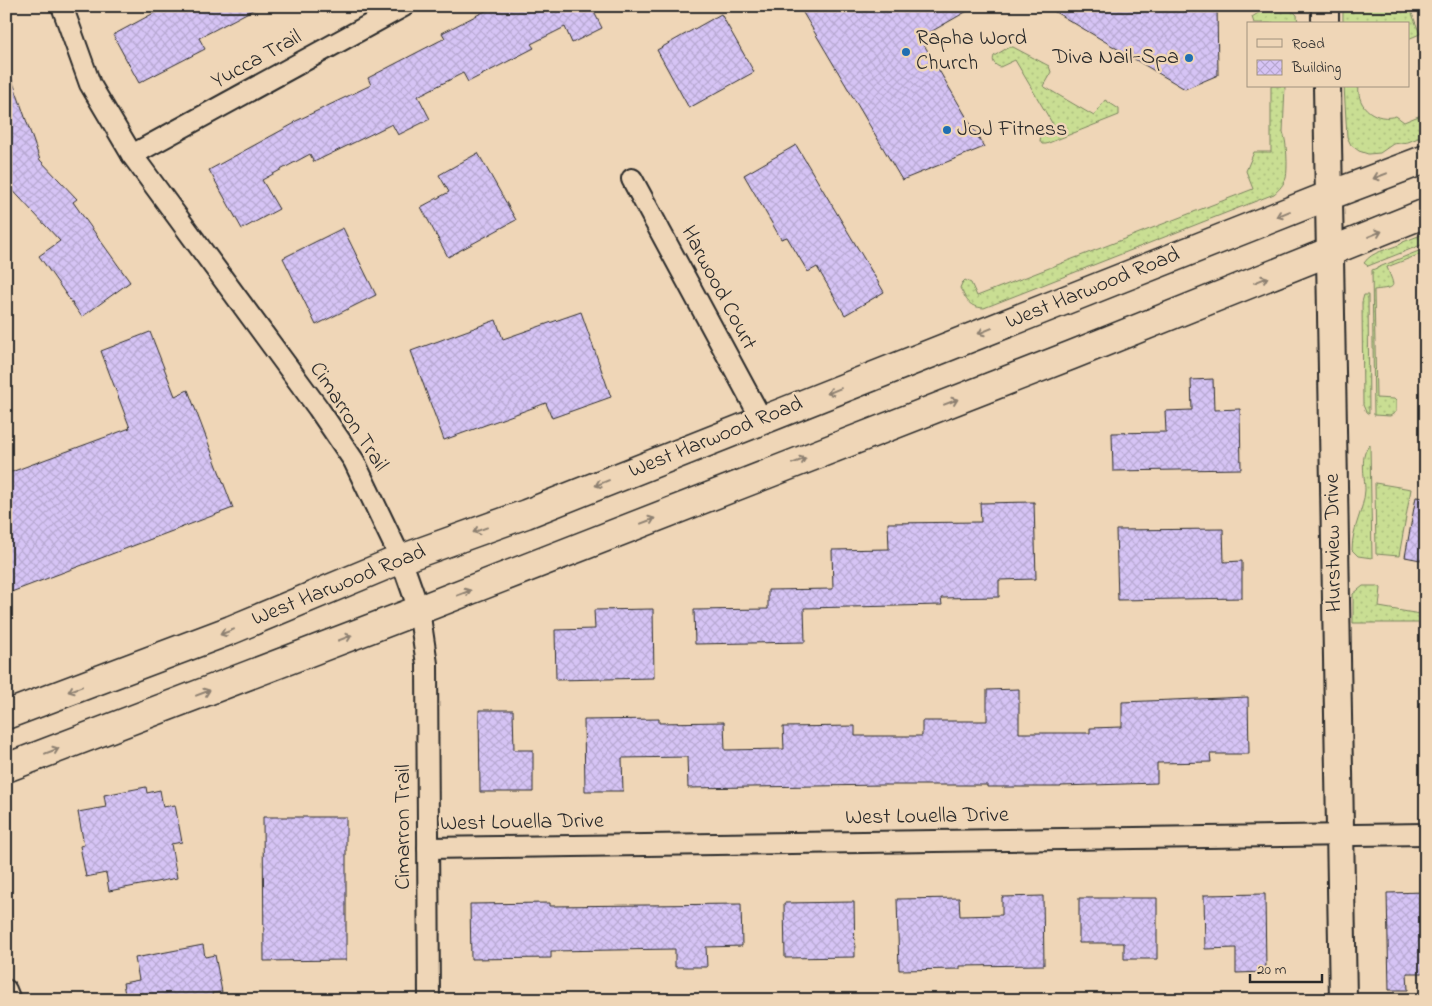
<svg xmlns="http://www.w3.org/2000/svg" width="1432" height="1006" font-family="'Indie Flower',sans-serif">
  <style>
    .grass { fill: url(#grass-dots); stroke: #7a845f }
    .building { fill: url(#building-cross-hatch); stroke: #2b2b2b }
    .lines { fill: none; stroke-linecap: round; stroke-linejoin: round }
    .minor-casing { stroke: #2b2b2b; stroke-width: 24 }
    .tertiary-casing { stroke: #2b2b2b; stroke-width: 30 }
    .secondary-casing { stroke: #2b2b2b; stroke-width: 31 }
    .minor { stroke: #efd6b7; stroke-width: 20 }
    .tertiary { stroke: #efd6b7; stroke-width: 26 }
    .secondary { stroke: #efd6b7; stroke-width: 28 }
    .oneway { stroke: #8d8071 }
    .poi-dot { fill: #1f6fb2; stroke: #efd6b7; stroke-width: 2 }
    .labels { text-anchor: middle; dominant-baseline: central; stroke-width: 5; stroke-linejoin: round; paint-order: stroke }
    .poi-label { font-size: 22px; fill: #2b2b2b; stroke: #efd6b7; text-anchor: start }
    .street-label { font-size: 22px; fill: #2b2b2b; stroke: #efd6b7 }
  </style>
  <defs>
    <pattern id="grass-dots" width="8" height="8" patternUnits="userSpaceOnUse" patternTransform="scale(1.25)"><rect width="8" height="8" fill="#c9de93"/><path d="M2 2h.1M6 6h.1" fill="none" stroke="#adbf7f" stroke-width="1.8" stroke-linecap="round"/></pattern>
    <pattern id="building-cross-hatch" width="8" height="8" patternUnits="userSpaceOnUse" patternTransform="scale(1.25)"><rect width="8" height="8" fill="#d6c4f5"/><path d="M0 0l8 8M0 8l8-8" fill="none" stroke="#b8a9d2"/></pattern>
  </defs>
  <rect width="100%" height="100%" fill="#efd6b7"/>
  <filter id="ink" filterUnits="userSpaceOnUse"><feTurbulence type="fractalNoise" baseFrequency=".02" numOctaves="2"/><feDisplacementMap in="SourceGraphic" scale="10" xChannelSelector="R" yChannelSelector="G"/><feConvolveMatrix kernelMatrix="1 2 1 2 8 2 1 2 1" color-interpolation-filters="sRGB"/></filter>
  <g filter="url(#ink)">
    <g class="grass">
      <path d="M1343,6H1409L1420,34L1408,39V24H1343Z"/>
      <path d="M1266,8C1277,8 1289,5 1297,15L1298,24L1254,23L1252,17Z"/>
      <path d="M1009,47H1013L1049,66L1051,72L1043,86L1094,116L1105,100L1119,109V115L1046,144H1042L1040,141L1041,135L1055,128L1015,60L1000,67C994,65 992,61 994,56Z"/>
      <path d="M1271,86H1285L1283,132C1287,142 1288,168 1286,178C1284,184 1279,190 1274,194L984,308C968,307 967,300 960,288L962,283L965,280L971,283L977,296L1253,189L1246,171L1254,152H1271Z"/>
      <path d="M1344,86H1359C1356,108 1377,122 1396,116L1404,122L1426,113V135L1408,142L1393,144L1380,153L1368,154L1359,151L1351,145L1347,137Z"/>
      <path d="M1426,233V243L1368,266L1364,263C1372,251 1388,250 1401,244L1403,242Z"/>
      <path d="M1426,248V252L1387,267C1395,289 1398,287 1374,290L1376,398L1394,399L1396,401V412L1390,416L1374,415L1372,270Z"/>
      <path d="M1364,295H1368L1369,414L1366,412L1363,405L1362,302Z"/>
      <path d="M1370,445L1372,558L1358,556L1352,550C1352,527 1364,510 1365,490C1365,477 1359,454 1370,445Z"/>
      <path d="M1375,483L1411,489L1399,556L1376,554Z"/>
      <path d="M1363,586H1378L1381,588L1379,607L1426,615V623H1353V594Z"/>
    </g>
    <g class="building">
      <path d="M167,6H260L199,38L205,49L139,83L113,35Z"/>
      <path d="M495,6H591L602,28L572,43L565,27L531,44L534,48L468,82L463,73L418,96L430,119L398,135L392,124L314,162L310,154L262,180L279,209L242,229L209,170L295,123L294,122L371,85L368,78L445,38L442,33Z"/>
      <path d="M799,6H976L920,38L984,147L902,180Z"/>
      <path d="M1045,6H1217L1218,75L1185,89Z"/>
      <path d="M721,14L754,72L689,108L657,50Z"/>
      <path d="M9,71L40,160L77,199L73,202L130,282L82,317L39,256L60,241L6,183V72Z"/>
      <path d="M796,145L884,292L845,315L817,267L808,272L787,237L781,239L744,175Z"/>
      <path d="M478,153L516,220L448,257L421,207L449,192L439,175Z"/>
      <path d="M343,228L376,295L316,325L283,258Z"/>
      <path d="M581,312L611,397L552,418L546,403L444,440L411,351L496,320L503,339Z"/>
      <path d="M150,332L175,396L188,390L233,508L6,594V474L130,428L101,351Z"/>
      <path d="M1213,379L1214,410L1240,409L1241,469L1113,471L1112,433L1166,432L1165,411L1192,410L1191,380Z"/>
      <path d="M1416,497L1426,498V561L1405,557Z"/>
      <path d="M1034,502L1036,579L999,580V597L941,598L942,605L804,608L805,642L695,644L694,610L768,609V590L833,589L832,550L889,549L888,523L981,522L980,503Z"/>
      <path d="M1223,529L1224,562L1242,561V598L1118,600L1116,530Z"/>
      <path d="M653,609L654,678L556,680L555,630L595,629L594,610Z"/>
      <path d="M1019,689V733H1090V728L1122,727V702L1248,697L1249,754H1210L1211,762L1157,763V783L1061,786V787H987V785H881L688,788L687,757L622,758L623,791H585L584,720L659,719V723L724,722L725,750L784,749L783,727L855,726V736H922V721H987V690Z"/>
      <path d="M479,710H513L514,750H533V792H480Z"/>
      <path d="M146,787L147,793L160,790L163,807L175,805L182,842L171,844L177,878L109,891L106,873L86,877L80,846L84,845L78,812L106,807L104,795Z"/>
      <path d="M263,817H346V960L264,961Z"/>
      <path d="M1426,892V952H1423V973H1407L1408,990H1389L1387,893Z"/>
      <path d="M1265,894L1266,972L1236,973V948L1205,949L1204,895Z"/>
      <path d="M1043,896L1044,965L960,966V969L899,970L897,899L959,898L960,916L1002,915V897Z"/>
      <path d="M1079,898H1157V959H1124V943H1079Z"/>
      <path d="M854,902L855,957L785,958L784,903Z"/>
      <path d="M550,903V906L741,904L742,946L706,947L707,967H675V949L551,951V958L471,959L470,904Z"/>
      <path d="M203,945L205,957L215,955L222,992L212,993L213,1000H126L123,983L139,980L135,958Z"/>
    </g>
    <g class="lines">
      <defs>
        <g id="minor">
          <path d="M62,6L90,84L132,155L318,408L354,461L401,559L419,610L427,664L429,1000"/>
          <path d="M132,155L404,6"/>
          <path d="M632,179L762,420"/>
          <path d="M428,848L1426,834"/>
          <path d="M6,990L10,1000"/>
        </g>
        <g id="tertiary">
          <path d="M1325,6V24"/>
          <path d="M1327,86L1343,1000"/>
        </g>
        <g id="secondary">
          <path d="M6,715L231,630L401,559L526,514L1328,196L1426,159"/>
          <path d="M6,768L419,610L1072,355L1426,213"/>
        </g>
      </defs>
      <use href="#minor" class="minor-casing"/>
      <use href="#tertiary" class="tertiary-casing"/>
      <use href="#secondary" class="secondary-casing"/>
      <use href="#minor" class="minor"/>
      <use href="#tertiary" class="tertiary"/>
      <use href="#secondary" class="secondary"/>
    </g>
    <defs><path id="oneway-shaft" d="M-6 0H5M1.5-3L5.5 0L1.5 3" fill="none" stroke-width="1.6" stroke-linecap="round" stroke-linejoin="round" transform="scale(1.25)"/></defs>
    <g class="oneway">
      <use href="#oneway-shaft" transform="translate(1380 176) rotate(159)"/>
      <use href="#oneway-shaft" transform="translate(1283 214) rotate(158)"/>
      <use href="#oneway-shaft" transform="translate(1375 234) rotate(-22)"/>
      <use href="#oneway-shaft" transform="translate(1261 280) rotate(-22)"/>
      <use href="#oneway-shaft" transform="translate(985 331) rotate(158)"/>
      <use href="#oneway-shaft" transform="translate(834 391) rotate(158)"/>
      <use href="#oneway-shaft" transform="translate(951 402) rotate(-21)"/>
      <use href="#oneway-shaft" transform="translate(799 461) rotate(-21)"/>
      <use href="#oneway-shaft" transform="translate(602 483) rotate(158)"/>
      <use href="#oneway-shaft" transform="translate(648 521) rotate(-21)"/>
      <use href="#oneway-shaft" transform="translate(480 530) rotate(160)"/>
      <use href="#oneway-shaft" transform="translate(464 593) rotate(-21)"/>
      <use href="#oneway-shaft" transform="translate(227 632) rotate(159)"/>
      <use href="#oneway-shaft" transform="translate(345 638) rotate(-21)"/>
      <use href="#oneway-shaft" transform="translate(75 689) rotate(159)"/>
      <use href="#oneway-shaft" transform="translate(203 693) rotate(-21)"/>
      <use href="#oneway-shaft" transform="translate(52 751) rotate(-21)"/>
    </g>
  </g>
  <g class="poi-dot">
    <circle cx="906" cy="52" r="5"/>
    <circle cx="1189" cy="58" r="5"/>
    <circle cx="947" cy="130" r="5"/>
  </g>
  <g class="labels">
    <g class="poi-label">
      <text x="916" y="39">Rapha Word<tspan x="916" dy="25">Church</tspan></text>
      <text x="1179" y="58" text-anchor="end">Diva Nail-Spa</text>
      <text x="957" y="130">JOJ Fitness</text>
    </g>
    <g class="street-label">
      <text transform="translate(257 60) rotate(-29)">Yucca Trail</text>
      <text transform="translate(718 288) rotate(62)">Harwood Court</text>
      <text transform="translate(1093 289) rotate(-22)">West Harwood Road</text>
      <text transform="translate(348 417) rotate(57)">Cimarron Trail</text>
      <text transform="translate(716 438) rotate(-22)">West Harwood Road</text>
      <text transform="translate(1334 543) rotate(-91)">Hurstview Drive</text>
      <text transform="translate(339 586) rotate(-22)">West Harwood Road</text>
      <text transform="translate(927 817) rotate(-1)">West Louella Drive</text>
      <text transform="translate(522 823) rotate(-1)">West Louella Drive</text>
      <text transform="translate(404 827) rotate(-90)">Cimarron Trail</text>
    </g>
  </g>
  <rect width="1432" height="1006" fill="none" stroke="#efd6b7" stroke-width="25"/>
  <rect x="12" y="12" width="1407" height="981" fill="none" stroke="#2b2b2b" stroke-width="2" filter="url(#ink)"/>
  <rect x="1247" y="22" width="162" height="65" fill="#efd6b7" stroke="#a1927f"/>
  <rect x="1257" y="39" width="25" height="8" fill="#efd6b7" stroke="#a1927f"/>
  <text x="1292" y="48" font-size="15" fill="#2b2b2b">Road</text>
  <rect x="1257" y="60" width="25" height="15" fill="url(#building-cross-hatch)" stroke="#a1927f"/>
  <text x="1292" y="72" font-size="15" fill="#2b2b2b">Building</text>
  <path d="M1250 974v8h72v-8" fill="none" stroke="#2b2b2b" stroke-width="2.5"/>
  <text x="1257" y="974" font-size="15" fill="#2b2b2b" stroke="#efd6b7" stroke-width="4" paint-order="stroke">20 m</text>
</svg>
